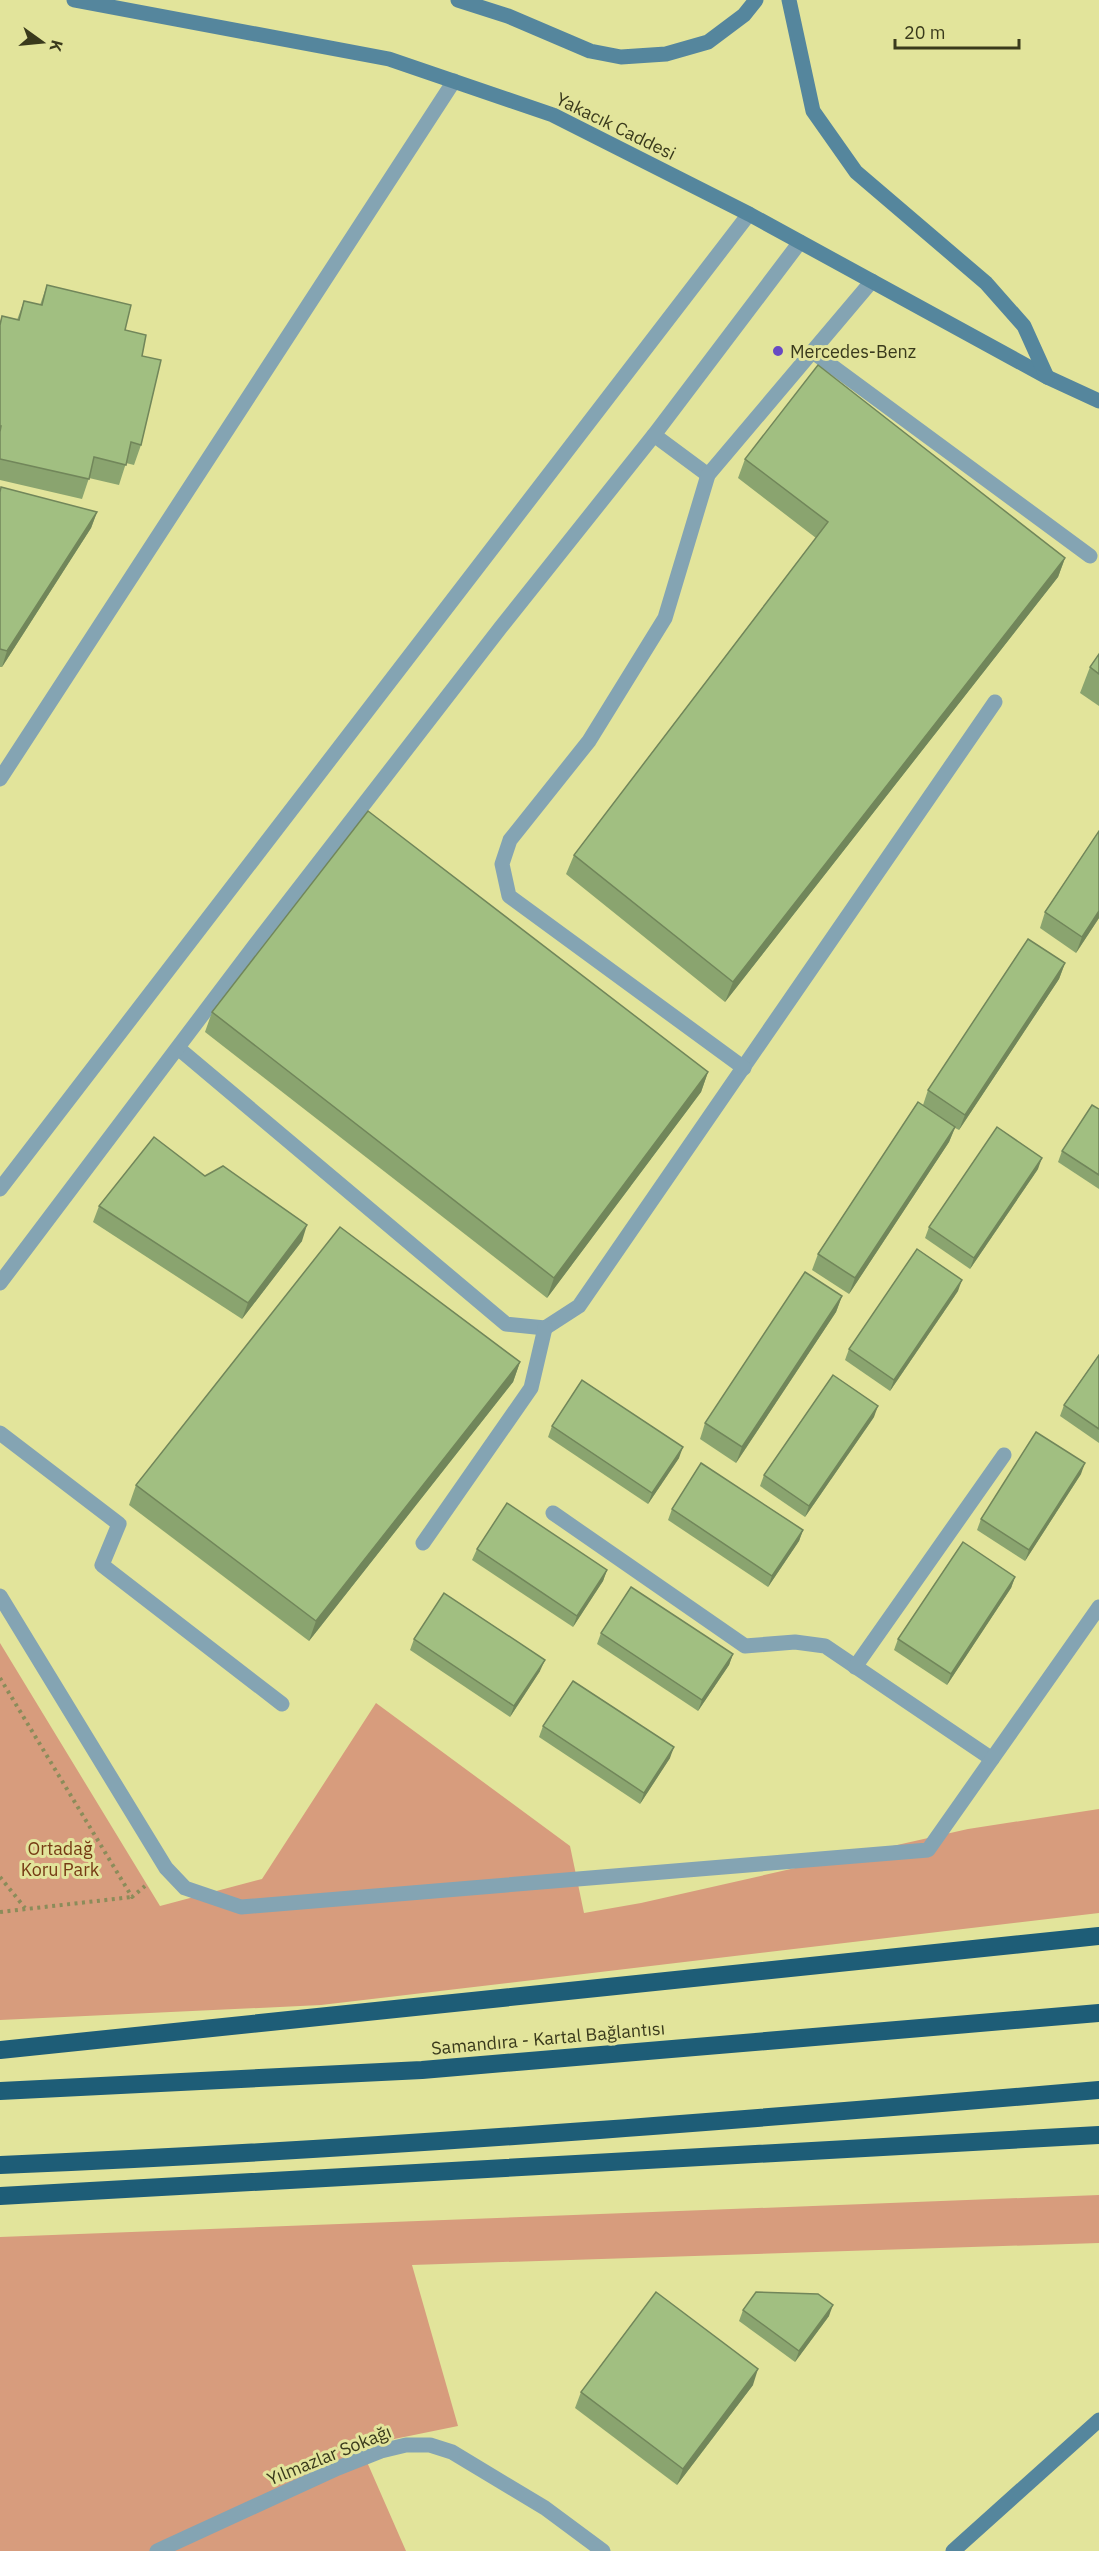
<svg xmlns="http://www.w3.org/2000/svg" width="1099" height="2551" font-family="'IBM Plex Sans',sans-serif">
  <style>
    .green { fill: #d79c7d }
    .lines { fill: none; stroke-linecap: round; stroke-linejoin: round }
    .path { stroke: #8b8c5a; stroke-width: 4; stroke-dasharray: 3 4.5; stroke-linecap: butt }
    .service { stroke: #84a4b3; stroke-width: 15 }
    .minor { stroke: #84a4b3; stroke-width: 15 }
    .secondary { stroke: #55869d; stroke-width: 15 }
    .motorway { stroke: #1e5d77; stroke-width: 18 }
    .wall { fill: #8aa46f }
    .shaded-wall { fill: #71865a }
    .building { fill: #a1bf81; stroke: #71865a; stroke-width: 1.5 }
    .poi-dot { fill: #674ac3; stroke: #e2e49b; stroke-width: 2 }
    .labels { text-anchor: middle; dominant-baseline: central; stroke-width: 6; stroke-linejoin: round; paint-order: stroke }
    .street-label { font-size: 18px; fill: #3a3a1c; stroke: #e2e49b }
    .poi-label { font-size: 18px; fill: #3a3a1c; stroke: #e2e49b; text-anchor: start }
    .park-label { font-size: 18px; fill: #753a14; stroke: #e2e49b }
  </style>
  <rect width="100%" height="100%" fill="#e2e49b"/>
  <g class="green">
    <path d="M0,1643L160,1906L262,1879L376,1703L570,1846L584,1913L641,1903L968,1829L1099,1809V1913L321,2005L0,2020Z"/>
    <path d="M1099,2195V2243L412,2265L458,2426L360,2446L406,2551H0V2237Z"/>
  </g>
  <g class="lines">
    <g class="path">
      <path d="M0,1678L132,1897L145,1886"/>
      <path d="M0,1877L25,1908"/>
      <path d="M0,1912L132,1897"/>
    </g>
    <g class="service">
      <path d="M813,352L1090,556"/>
      <path d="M654,435L708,475"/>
      <path d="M178,1048L506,1324L545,1328L579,1306L995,702"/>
      <path d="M744,1068L509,896L502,864L510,840L589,741L665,618L708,475L872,281"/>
      <path d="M0,1189L749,214"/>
      <path d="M0,1283L255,945L501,627L654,435L800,242"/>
      <path d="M0,1433L119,1524L102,1565L282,1704"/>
      <path d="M553,1513L745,1646L795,1642L825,1646L992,1759"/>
      <path d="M423,1543L531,1388L545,1328"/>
      <path d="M855,1667L1004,1455"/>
    </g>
    <g class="minor">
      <path d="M0,779L454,81"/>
      <path d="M0,1596L166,1868L185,1888L241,1907L928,1850L1099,1607"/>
      <path d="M157,2551L338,2468L381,2451L406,2445H430L452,2452L545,2508L603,2551"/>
    </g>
    <g class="secondary">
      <path d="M74,0L389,59L553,115L749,214L1047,377L1099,401"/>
      <path d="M458,0L508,16L590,51L621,57L666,54L708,42L744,15L756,0"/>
      <path d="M789,0L813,111L856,172L986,283L1024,326L1047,377"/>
      <path d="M953,2551L1099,2420"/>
    </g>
    <g class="motorway">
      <path d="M0,2050L1099,1936"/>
      <path d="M0,2091L422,2070L1099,2013"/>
      <path d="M0,2165C367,2150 733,2121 1099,2090"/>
      <path d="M0,2196L1099,2135"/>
    </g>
  </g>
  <g class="wall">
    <path d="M47,285L125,330L142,356L141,445L134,465L126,463L119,485L89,478L82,499L0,480V322L2,316L17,320L24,301L40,305Z"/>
    <path d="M745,459L1065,558L1058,577L725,1002L566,874L574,855L816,538L738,478Z"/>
    <path d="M0,490L97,512L91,528L2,667H0Z"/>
    <path d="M1099,654V706L1080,693L1090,667Z"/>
    <path d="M1099,831V918L1076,953L1040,928L1045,912Z"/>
    <path d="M1065,963L1059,979L959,1130L955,1128L949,1142L849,1294L812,1270L818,1254L923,1105L928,1090Z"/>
    <path d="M212,1012L708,1072L701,1092L547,1298L205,1032Z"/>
    <path d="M1099,1109V1189L1058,1162L1062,1151Z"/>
    <path d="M1038,1169L970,1269L925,1238L929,1227Z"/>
    <path d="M99,1206L302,1241L242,1319L93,1222Z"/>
    <path d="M958,1291L890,1391L845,1360L849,1349Z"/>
    <path d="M842,1296L836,1312L736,1463L700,1439L705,1423Z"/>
    <path d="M1099,1355V1443L1060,1416L1064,1405Z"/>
    <path d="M520,1362L513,1382L309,1641L129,1505L136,1485Z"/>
    <path d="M874,1417L805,1517L760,1486L764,1475Z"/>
    <path d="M552,1426L679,1458L648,1504L548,1437Z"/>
    <path d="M1081,1474L1025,1561L977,1530L981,1519Z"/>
    <path d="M672,1509L803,1530L799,1541L768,1587L668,1520Z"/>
    <path d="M477,1549L607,1570L603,1581L573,1627L472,1560Z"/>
    <path d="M1015,1577L1011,1588L947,1685L894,1650L898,1639Z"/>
    <path d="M601,1633L733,1654L729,1665L698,1711L597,1644Z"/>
    <path d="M414,1639L540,1671L510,1717L410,1650Z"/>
    <path d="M543,1726L670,1758L640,1804L539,1737Z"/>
    <path d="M743,2310L829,2316L795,2362L739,2321Z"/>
    <path d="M753,2385L677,2485L575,2408L581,2392Z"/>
  </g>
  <g class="shaded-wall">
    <path d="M97,512L91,528L2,667L7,651Z"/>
    <path d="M1065,558L1058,577L725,1002L733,982Z"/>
    <path d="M1099,911V918L1076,953L1082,937Z"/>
    <path d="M1065,963L1059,979L959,1130L965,1115Z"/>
    <path d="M708,1072L701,1092L547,1298L554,1278Z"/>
    <path d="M955,1127L949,1142L849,1294L855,1278Z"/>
    <path d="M1042,1158L1038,1169L970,1269L974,1258Z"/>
    <path d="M307,1225L302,1241L242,1319L248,1303Z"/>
    <path d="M962,1280L958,1291L890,1391L894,1380Z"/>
    <path d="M842,1296L836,1312L736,1463L742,1447Z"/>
    <path d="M520,1362L513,1382L309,1641L316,1621Z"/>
    <path d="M878,1406L874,1417L805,1517L809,1506Z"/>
    <path d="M683,1447L679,1458L648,1504L652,1493Z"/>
    <path d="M1085,1463L1081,1474L1025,1561L1029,1550Z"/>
    <path d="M803,1530L799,1541L768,1587L772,1576Z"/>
    <path d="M607,1570L603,1581L573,1627L577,1616Z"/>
    <path d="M1015,1577L1011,1588L947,1685L951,1674Z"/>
    <path d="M733,1654L729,1665L698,1711L702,1700Z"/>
    <path d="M545,1660L540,1671L510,1717L514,1706Z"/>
    <path d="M674,1747L670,1758L640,1804L644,1793Z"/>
    <path d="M833,2305L829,2316L795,2362L799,2351Z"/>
    <path d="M758,2369L753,2385L677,2485L683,2469Z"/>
  </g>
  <g class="building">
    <path d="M47,285L131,305L125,330L146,335L142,356L161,360L141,445L131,442L126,465L94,457L89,479L0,459V432L1,426H0V325L2,316L19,320L24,301L42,305Z"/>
    <path d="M818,365L1065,558L733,982L574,855L828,522L745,459Z"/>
    <path d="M1,487L97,512L7,651L0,649V492Z"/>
    <path d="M1099,654V674L1090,667Z"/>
    <path d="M368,811L708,1072L554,1278L212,1012Z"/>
    <path d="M1099,831V911L1082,937L1045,912Z"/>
    <path d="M1028,939L1065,963L965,1115L928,1090Z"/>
    <path d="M918,1102L955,1127L855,1278L818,1254Z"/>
    <path d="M1092,1105L1099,1109V1175L1062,1151Z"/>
    <path d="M997,1127L1042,1158L974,1258L929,1227Z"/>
    <path d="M154,1137L205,1176L223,1166L307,1225L248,1303L99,1206Z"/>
    <path d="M340,1227L520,1362L316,1621L136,1485Z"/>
    <path d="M917,1249L962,1280L894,1380L849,1349Z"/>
    <path d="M805,1272L842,1296L742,1447L705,1423Z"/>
    <path d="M1099,1355V1429L1064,1405Z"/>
    <path d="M833,1375L878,1406L809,1506L764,1475Z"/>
    <path d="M582,1380L683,1447L652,1493L552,1426Z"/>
    <path d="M1036,1432L1085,1463L1029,1550L981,1519Z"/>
    <path d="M701,1463L803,1530L772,1576L672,1509Z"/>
    <path d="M507,1503L607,1570L577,1616L477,1549Z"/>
    <path d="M963,1542L1015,1577L951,1674L898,1639Z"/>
    <path d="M631,1587L733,1654L702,1700L601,1633Z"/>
    <path d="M444,1593L545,1660L514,1706L414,1639Z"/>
    <path d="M573,1681L674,1747L644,1793L543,1726Z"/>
    <path d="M656,2292L758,2369L683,2469L581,2392Z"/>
    <path d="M756,2292L818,2294L833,2305L799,2351L743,2310Z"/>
  </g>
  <circle class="poi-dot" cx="778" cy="351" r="6"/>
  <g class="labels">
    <g class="street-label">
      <text transform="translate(616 126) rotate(26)">Yakacık Caddesi</text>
      <text transform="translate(548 2038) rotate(-5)">Samandıra - Kartal Bağlantısı</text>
      <text transform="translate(329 2455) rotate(-22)">Yılmazlar Sokağı</text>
    </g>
    <g class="poi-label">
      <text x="790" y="351">Mercedes-Benz</text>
    </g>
    <g class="park-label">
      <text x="60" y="1848">Ortadağ<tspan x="60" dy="21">Koru Park</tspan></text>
    </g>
  </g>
  <g transform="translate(42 42) rotate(105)" stroke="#e2e49b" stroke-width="4.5" paint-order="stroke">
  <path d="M0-4.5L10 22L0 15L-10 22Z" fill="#3a3a1c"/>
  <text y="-9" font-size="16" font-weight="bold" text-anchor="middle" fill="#3a3a1c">K</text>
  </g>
  <path d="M895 39v9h124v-9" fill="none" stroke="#3a3a1c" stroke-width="3"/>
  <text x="904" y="39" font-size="18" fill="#3a3a1c" stroke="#e2e49b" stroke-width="4.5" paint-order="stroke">20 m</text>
</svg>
